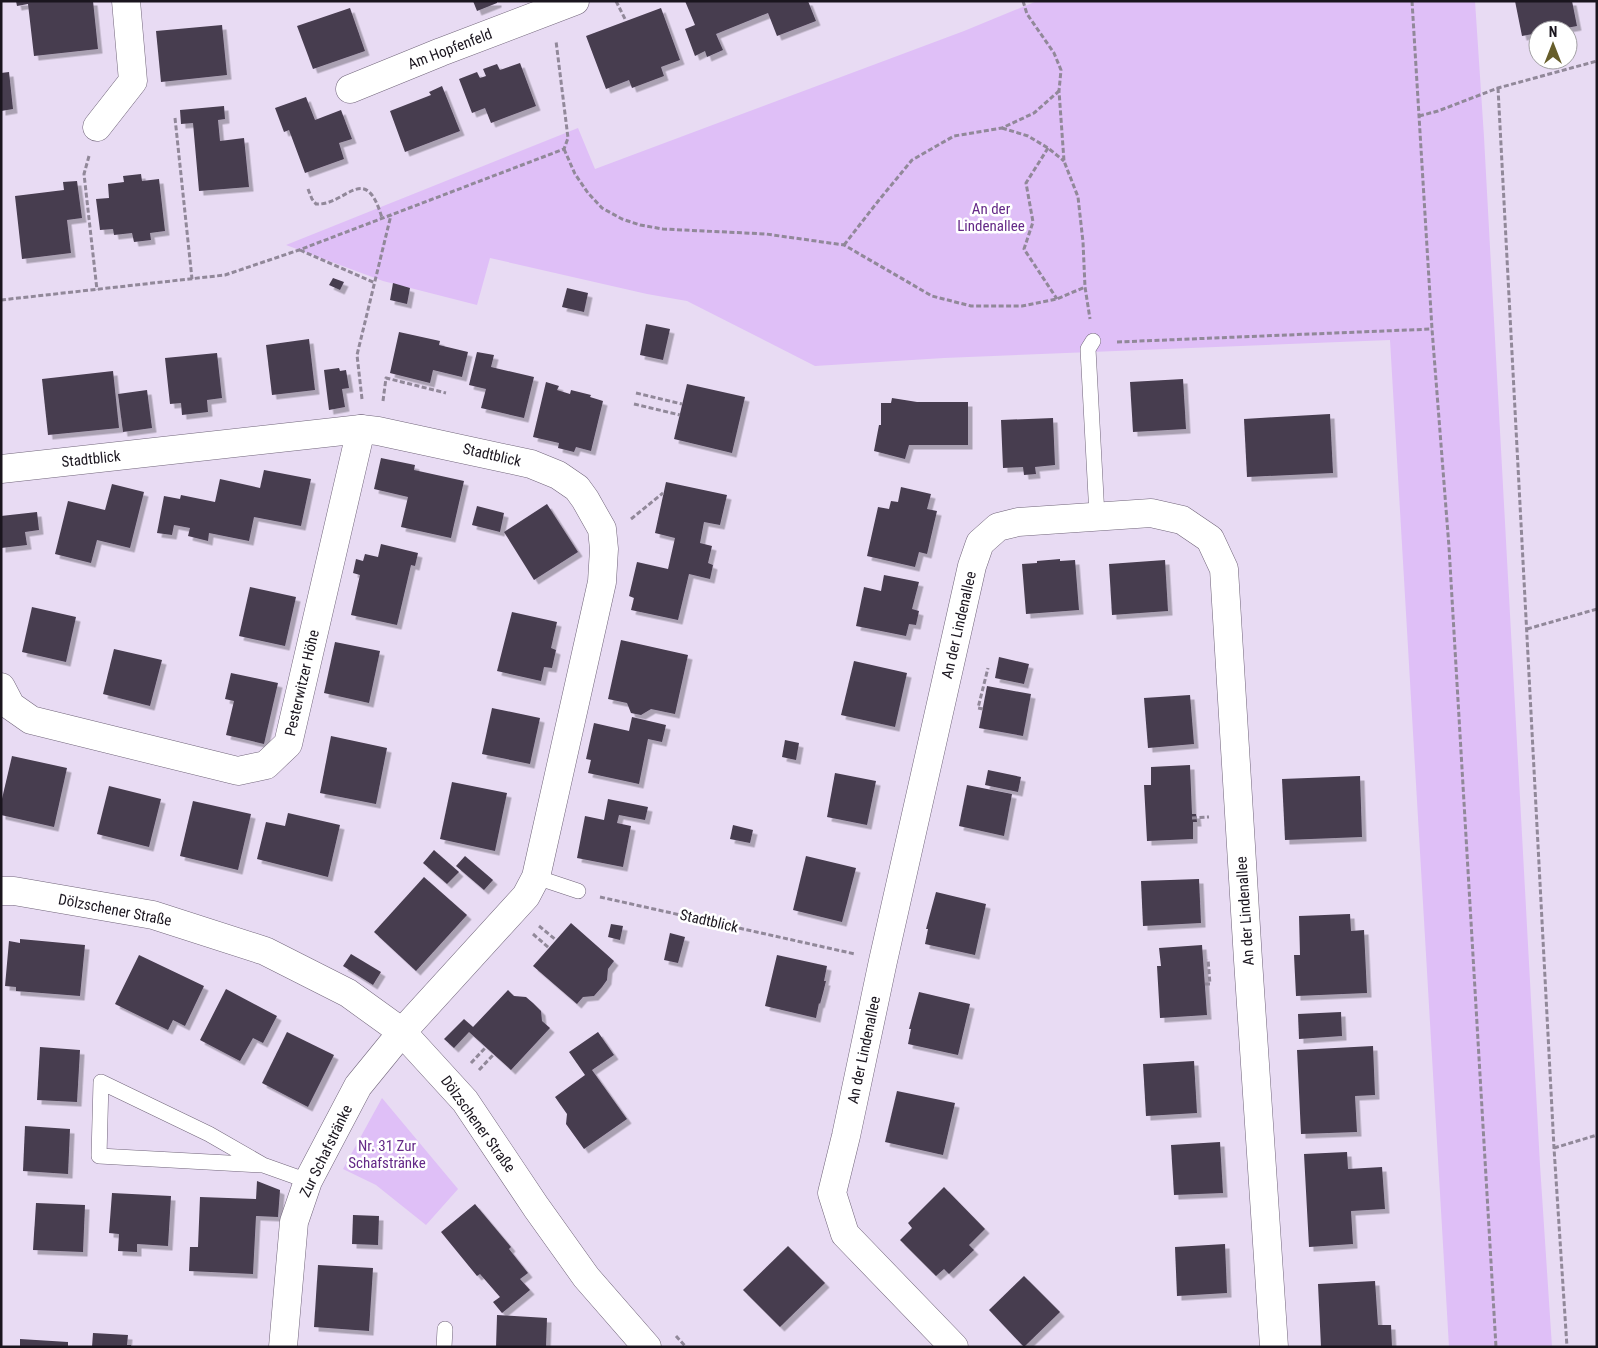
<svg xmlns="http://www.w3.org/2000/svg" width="1598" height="1348" font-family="'Roboto Condensed',sans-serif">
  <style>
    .green { fill: #dfbff7 }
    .building { fill: #473c4f; filter: url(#shadow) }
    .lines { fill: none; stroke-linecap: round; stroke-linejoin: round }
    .service-casing { stroke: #71657a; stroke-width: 16 }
    .minor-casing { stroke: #71657a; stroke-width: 29 }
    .tertiary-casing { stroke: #71657a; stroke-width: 29 }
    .path { stroke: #918899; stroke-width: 3; stroke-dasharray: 5 2.5; stroke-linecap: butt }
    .service { stroke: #fff; stroke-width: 15 }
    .minor { stroke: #fff; stroke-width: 28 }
    .tertiary { stroke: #fff; stroke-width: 28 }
    .labels { text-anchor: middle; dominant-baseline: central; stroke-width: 5; stroke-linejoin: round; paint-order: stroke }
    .street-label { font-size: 15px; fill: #1a151e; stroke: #fff }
    .park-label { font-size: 15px; fill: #642987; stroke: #fff }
  </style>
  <defs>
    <filter id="shadow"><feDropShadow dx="4.5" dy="4.5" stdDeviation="0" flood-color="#0004"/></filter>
  </defs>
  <rect width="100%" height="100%" fill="#e8dbf3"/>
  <g class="green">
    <path d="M1037,1H1475L1484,137L1540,1165L1552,1347H1449L1390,340L944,358L815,366L687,301L647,294L490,258L477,305L383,281L286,245L578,128L595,169L964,31Z"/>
    <path d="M382,1098L458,1189L426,1225L376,1185L343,1169Z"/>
  </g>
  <g class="building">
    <path d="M16,1H93L98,49L34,56L28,4L17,6Z"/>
    <path d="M473,1H497V3L477,11Z"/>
    <path d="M685,1H808L816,21L777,36L768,13L716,34L723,50L707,57L705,51L695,56L685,29L695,25Z"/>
    <path d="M1515,1H1572L1577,26L1556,30H1538V33L1522,36Z"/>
    <path d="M350,8L365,51L313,69L297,26Z"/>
    <path d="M661,8L680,60L661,67L664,76L632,88L629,80L606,89L586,36Z"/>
    <path d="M222,25L227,75L161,82L156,31Z"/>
    <path d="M520,63L536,106L491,123L485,108L472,113L459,79L477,72L480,78L486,76L483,69L497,64L500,70Z"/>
    <path d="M9,72L13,109L1,111V73Z"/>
    <path d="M442,86L460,131L405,152L390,111L431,95L429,92Z"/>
    <path d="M306,97L315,120L341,110L352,139L339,143L344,159L305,173L289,130L284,132L275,108Z"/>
    <path d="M224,106L225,119L218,120L220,141L244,138L249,187L199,191L193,123L181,124L180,110Z"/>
    <path d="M141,174L142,181L159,179L165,231L150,233L151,240L134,242L132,233L114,235L113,229L100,230L96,199L109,198L108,184L124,182L123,176Z"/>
    <path d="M77,181L82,218L67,220L71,253L22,259L15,196L64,190L63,182Z"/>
    <path d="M333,278L344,282L340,290L329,285Z"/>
    <path d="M393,283L410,288L407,304L390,300Z"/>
    <path d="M567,288L588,293L584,312L562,307Z"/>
    <path d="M646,324L670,329L663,360L640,355Z"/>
    <path d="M399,332L440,341L439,345L468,352L462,377L433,370L430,383L390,373Z"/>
    <path d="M309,339L315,390L272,395L266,345Z"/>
    <path d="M477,352L494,355L491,367L534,377L524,418L481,408L486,389L469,385Z"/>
    <path d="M217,353L222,398L207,400L208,412L182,415L181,403L170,404L165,358Z"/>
    <path d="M339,368L340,371L346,370L349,388L342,389L345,407L329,410L324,370Z"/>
    <path d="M113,371L119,428L48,435L42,379Z"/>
    <path d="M1183,379L1186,429L1133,432L1130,382Z"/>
    <path d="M546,382L559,386L557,390L570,394L571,390L591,395L590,397L603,401L591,451L576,447L574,452L558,448L559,443L533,437Z"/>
    <path d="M687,384L745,397L732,453L674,439Z"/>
    <path d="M147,390L152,428L123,432L118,394Z"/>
    <path d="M892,398L917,402H968V445H909L905,459L874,451L879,425H881V403H891Z"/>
    <path d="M1330,414L1333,473L1247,477L1244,419Z"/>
    <path d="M1053,418L1055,465L1035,467L1036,474L1024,475L1023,467L1003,468L1001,420Z"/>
    <path d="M381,458L415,465L414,470L464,481L451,538L401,527L408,497L374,489Z"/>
    <path d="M264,470L311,479L301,526L254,517L249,541L209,533L208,541L188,536L190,528L174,525L172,535L157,533L164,496L180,499L181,495L215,502L220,479L260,488Z"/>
    <path d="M666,482L727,495L720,525L704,522L700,543L712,546L708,563L713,565L710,579L689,574L678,620L631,610L634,598L629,596L637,562L668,569L675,538L655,533Z"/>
    <path d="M112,484L144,492L130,548L97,540L91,563L55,554L68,501L105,510Z"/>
    <path d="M901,487L931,494L927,509L937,511L927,554L919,552L915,567L867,556L878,507L889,509L891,501L898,502Z"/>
    <path d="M547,504L578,552L534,580L504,532Z"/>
    <path d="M477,506L504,513L500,532L472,525Z"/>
    <path d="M37,512L39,530L25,532L27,545L1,548V516Z"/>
    <path d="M381,544L418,553L415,566L411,565L397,625L351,615L360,575L353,573L356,559L363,561L365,554L378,557Z"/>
    <path d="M1060,559V561L1075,560L1079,610L1026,614L1022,564L1037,563V561Z"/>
    <path d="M1165,560L1168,611L1112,615L1109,564Z"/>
    <path d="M884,575L919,582L912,609L919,611L916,625L909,624L906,636L856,626L864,587L881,591Z"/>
    <path d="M250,587L296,597L285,646L239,636Z"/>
    <path d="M32,607L76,617L66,662L22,652Z"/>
    <path d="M512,612L557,622L551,648L556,650L552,668L544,667L541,681L497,671Z"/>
    <path d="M621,640L688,655L675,714L651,709L641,715L631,713L627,703L608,699Z"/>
    <path d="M335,642L380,651L369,703L324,693Z"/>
    <path d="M114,649L162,660L150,706L103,694Z"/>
    <path d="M999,657L1029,664L1024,684L995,678Z"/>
    <path d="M854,661L907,673L895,727L841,715Z"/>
    <path d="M231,673L278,683L264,744L226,735L234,701L225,699Z"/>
    <path d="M987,686L1031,694L1023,736L979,728Z"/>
    <path d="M1190,695L1194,744L1148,748L1144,698Z"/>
    <path d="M492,708L540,718L530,764L482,754Z"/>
    <path d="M632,717L666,725L662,742L648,739L639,784L588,773L591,760L586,759L594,723L629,731Z"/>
    <path d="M331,736L387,748L376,804L320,793Z"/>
    <path d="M785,740L799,743L796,760L782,757Z"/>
    <path d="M12,756L67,768L54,827L1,815V803Z"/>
    <path d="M1190,765L1192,814H1196L1197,822H1193V839L1147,841L1144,785H1151V767Z"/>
    <path d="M988,770L1021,777L1018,792L985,785Z"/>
    <path d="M835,773L876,781L867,825L827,817Z"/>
    <path d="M1360,776L1362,837L1285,840L1282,779Z"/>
    <path d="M452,782L507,793L495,851L440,839Z"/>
    <path d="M967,785L1012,794L1004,836L959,826Z"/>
    <path d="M109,786L161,799L149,847L97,834Z"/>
    <path d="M608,799L648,807L645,820L619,815L617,823L631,826L623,867L577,858L585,816L604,820Z"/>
    <path d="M193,801L251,814L238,870L180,856Z"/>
    <path d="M288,813L340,825L328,877L257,859L266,822L285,826Z"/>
    <path d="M733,825L753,830L750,843L730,839Z"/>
    <path d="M434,850L459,872L447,884L423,863Z"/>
    <path d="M465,856L493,880L484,890L456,866Z"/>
    <path d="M806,856L856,868L842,922L793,910Z"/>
    <path d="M424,877L467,915L416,971L374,932Z"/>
    <path d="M1199,879L1201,923L1143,926L1141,881Z"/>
    <path d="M936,892L986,904L975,955L925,944L928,929H926Z"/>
    <path d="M1350,914L1351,931L1364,930L1367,993L1296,996L1294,955H1300L1299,916Z"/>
    <path d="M571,923L614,961L608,969L607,980L602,987L594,996L583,997L577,1004L533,966Z"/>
    <path d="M611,924L623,926L620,940L608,937Z"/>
    <path d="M670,933L685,937L678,963L664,960Z"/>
    <path d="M20,939L85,945L80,996L16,991V987L5,986L9,941L20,943Z"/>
    <path d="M1202,945L1207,1015L1160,1018L1157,966H1161L1159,948Z"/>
    <path d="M351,954L381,972L373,985L343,966Z"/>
    <path d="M139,955L204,986L185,1026L173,1020L168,1030L115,1004Z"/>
    <path d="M777,955L827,966L824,981H826L823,993L820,1004L819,1003L816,1018L765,1006Z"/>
    <path d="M226,989L277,1016L263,1043L253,1038L240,1061L200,1040Z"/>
    <path d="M508,990L514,996L526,997L533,1003L541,1011L542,1021L550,1028L511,1070L469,1032L454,1048L444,1039L464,1019L473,1027Z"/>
    <path d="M919,992L970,1004L958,1055L908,1044L911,1029H909Z"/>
    <path d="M1341,1012L1342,1036L1299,1039L1298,1014Z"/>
    <path d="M287,1032L334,1055L308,1107L262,1083Z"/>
    <path d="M598,1032L614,1055L592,1070L627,1119L584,1149L566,1124L567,1114L555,1097L585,1075L569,1052Z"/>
    <path d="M1373,1046L1375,1095L1355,1096L1357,1132L1301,1134L1297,1050Z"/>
    <path d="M40,1047L80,1050L77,1102L37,1100Z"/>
    <path d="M1194,1061L1197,1113L1146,1116L1143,1064Z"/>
    <path d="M897,1091L955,1103L943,1155L885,1142Z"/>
    <path d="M25,1126L70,1129L68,1174L23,1171Z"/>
    <path d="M1220,1142L1223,1193L1174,1195L1171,1145Z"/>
    <path d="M1347,1152L1348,1169L1382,1167L1385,1209L1351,1211L1353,1244L1309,1247L1304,1154Z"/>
    <path d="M257,1181L280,1190L278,1217L256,1216L253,1274L189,1271L190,1247H198L200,1197L256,1199Z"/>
    <path d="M944,1187L985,1229L969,1245L974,1250L949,1274L944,1269L936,1276L900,1240L912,1228L908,1223Z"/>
    <path d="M112,1193L171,1196L168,1246L137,1244V1252L118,1251L119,1234L109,1233Z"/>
    <path d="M36,1203L85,1205L83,1252L33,1250Z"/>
    <path d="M475,1204L511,1247L509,1249L528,1273L520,1279L530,1290L502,1313L493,1302L500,1297L480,1274L477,1276L441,1232Z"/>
    <path d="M353,1215L379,1216L378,1245L352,1244Z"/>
    <path d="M1225,1244L1227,1293L1177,1296L1175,1247Z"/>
    <path d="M788,1246L825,1283L780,1327L743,1290Z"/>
    <path d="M318,1265L373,1268L369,1331L314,1327Z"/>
    <path d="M1024,1276L1060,1312L1024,1347L989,1310Z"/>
    <path d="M1375,1281L1378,1325H1391L1392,1347H1321L1318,1284Z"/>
    <path d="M497,1315L547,1318L546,1347H496Z"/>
    <path d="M93,1333L128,1335L127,1345H131V1347H92Z"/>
    <path d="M20,1339L68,1342V1347H20Z"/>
  </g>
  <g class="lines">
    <defs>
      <g id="service">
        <path d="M1093,341L1088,349L1097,516"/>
        <path d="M536,877L578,891"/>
        <path d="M263,1165L99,1156L101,1082L209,1134L263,1165L308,1181"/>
        <path d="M444,1347L445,1329"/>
      </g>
      <g id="minor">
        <path d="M350,89L441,52L575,1"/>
        <path d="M97,127L133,81L126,1"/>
        <path d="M1,469L361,429L378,431L531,464L558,475L577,488L585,499L602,529L604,549L602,582L536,877L526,896L402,1032L358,1086L308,1181L294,1222L283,1347"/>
        <path d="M1,687L11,706L31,720L238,771L266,765L288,744L361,429"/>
        <path d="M954,1347L845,1234L832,1193L846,1136L883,961L972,566L980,543L998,527L1018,522L1151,513L1182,520L1210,539L1224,569L1248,960L1274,1347"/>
      </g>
      <path id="tertiary" d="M1,891H14L153,915L265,951L348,993L402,1032L465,1101L536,1207L586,1277L647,1347"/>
    </defs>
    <use href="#service" class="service-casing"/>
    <use href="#minor" class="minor-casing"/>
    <use href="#tertiary" class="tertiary-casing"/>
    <g class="path">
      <path d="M616,1L626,21"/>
      <path d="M1023,1L1027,14L1054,53L1061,70L1059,91L1064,161L1078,197L1083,242L1085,287L1090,319"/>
      <path d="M1412,1L1432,329L1449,547L1496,1347"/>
      <path d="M1498,88L1554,1148L1567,1347"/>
      <path d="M1419,116L1438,111L1498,88L1597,61"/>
      <path d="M175,118L192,279"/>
      <path d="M1002,128L1028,136L1048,148L1064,161"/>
      <path d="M1048,148L1026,183L1033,222L1024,249L1057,299"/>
      <path d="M564,149L575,174L588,193L602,208L622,219L640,225L663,229L766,234L844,245L932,296L971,306H1022L1057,299L1085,287"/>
      <path d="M89,156L84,174L97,290"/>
      <path d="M308,189L312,199L316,204C346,206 365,160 382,218"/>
      <path d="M844,245L879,200L912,160L954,136L1002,128L1034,113L1059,91"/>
      <path d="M300,250L375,283"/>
      <path d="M1,300L225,275L299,250L564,149L568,138L556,41"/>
      <path d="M1117,342L1432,329"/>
      <path d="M636,393L682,404"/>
      <path d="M362,399L357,355L391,215"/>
      <path d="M383,401L386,378L446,393"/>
      <path d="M634,404L680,415"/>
      <path d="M631,519L663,493"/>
      <path d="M1527,629L1597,609"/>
      <path d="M983,709L978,708L988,668"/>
      <path d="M1192,818L1209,817"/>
      <path d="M600,897L855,954"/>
      <path d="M539,926L556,940"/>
      <path d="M533,934L549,948"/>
      <path d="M1205,984H1210L1208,959"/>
      <path d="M471,1063L486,1047"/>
      <path d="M479,1070L494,1054"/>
      <path d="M1554,1148L1597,1135"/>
      <path d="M676,1336L686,1347"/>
    </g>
    <use href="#service" class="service"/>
    <use href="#minor" class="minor"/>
    <use href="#tertiary" class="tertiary"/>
  </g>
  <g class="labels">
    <g class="street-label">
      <text transform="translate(450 49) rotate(-21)">Am Hopfenfeld</text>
      <text transform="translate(492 455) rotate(13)">Stadtblick</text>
      <text transform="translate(91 459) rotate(-6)">Stadtblick</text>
      <text transform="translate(959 625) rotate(-77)">An der Lindenallee</text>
      <text transform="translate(302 683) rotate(-77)">Pesterwitzer Höhe</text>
      <text transform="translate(115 910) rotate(11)">Dölzschener Straße</text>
      <text transform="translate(1245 911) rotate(-94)">An der Lindenallee</text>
      <text transform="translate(709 921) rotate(13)">Stadtblick</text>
      <text transform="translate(864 1050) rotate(-78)">An der Lindenallee</text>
      <text transform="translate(478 1124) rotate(54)">Dölzschener Straße</text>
      <text transform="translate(326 1151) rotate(-64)">Zur Schafstränke</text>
    </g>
    <g class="park-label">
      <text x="991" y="209">An der<tspan x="991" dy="17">Lindenallee</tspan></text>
      <text x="387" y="1146">Nr. 31 Zur<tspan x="387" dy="17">Schafstränke</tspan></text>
    </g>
  </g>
  <rect width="1598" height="1348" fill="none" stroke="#1a151e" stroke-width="5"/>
  <g transform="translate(1553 45)"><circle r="24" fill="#ffffff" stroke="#a3a1a5"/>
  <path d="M0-4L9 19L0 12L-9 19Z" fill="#665d2a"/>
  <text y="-8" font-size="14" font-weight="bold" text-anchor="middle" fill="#1a151e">N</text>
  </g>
</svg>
